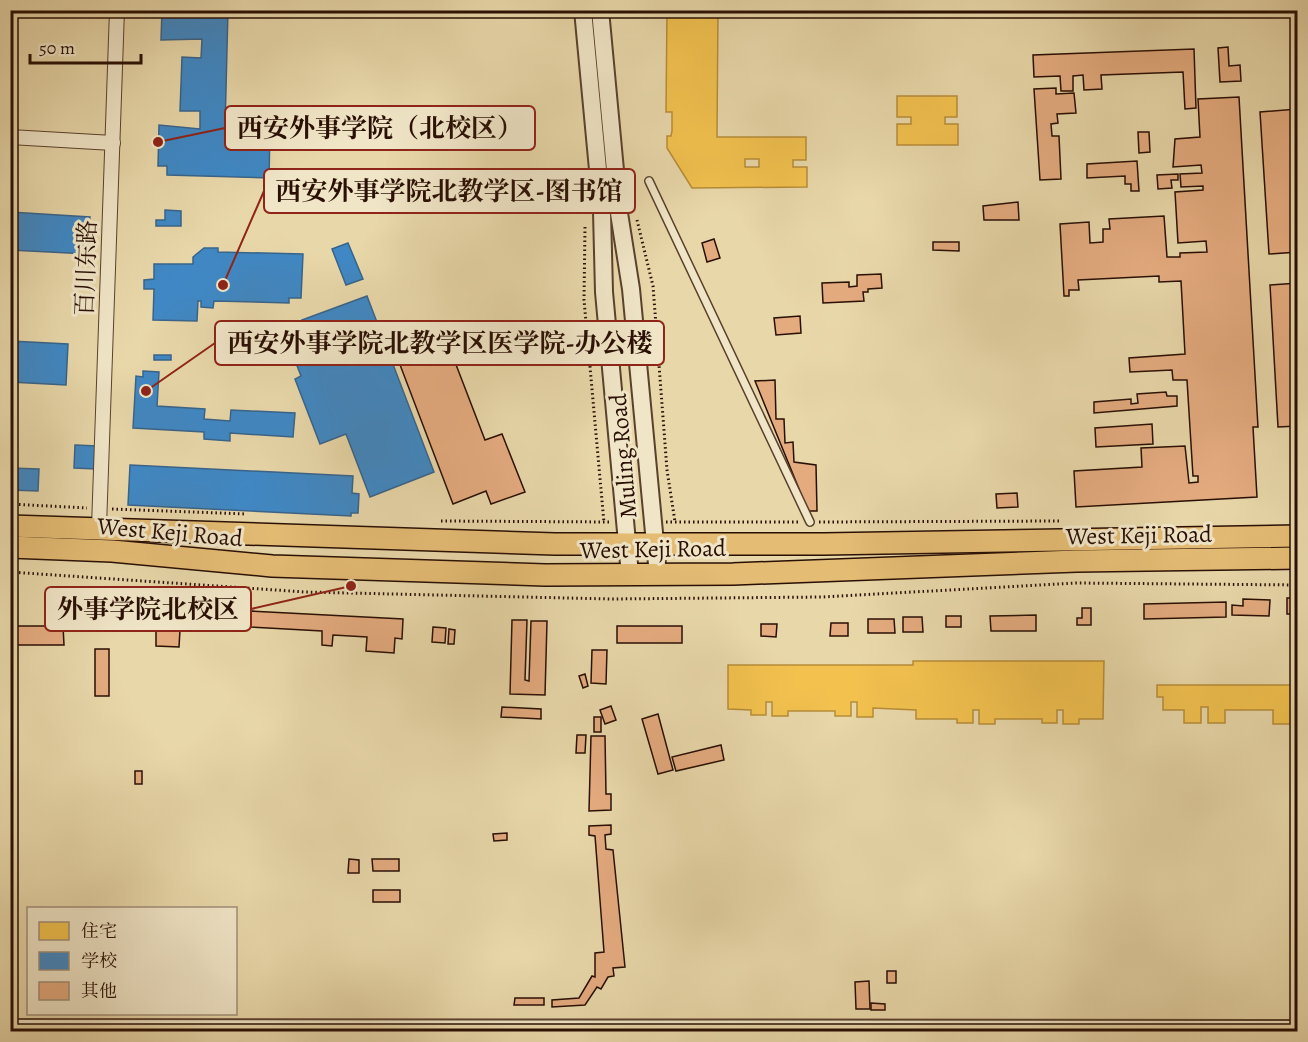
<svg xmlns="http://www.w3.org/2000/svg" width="1308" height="1042" font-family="Alegreya,'Noto Serif SC',serif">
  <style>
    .homes { fill: #f2c14e; stroke: #b68c38; stroke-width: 1.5; fill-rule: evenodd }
    .schools { fill: #3f88c5; stroke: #38648b; stroke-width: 1.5 }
    .building { fill: #e4ab7f; stroke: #290f04; stroke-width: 1.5 }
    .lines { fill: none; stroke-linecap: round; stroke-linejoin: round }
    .service-casing { stroke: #59412d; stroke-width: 10 }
    .minor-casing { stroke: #59412d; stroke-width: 16 }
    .tertiary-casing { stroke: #59412d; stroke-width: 20 }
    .primary-casing { stroke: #290f04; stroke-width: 24 }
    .path { stroke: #290f04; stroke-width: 3; stroke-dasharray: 1.5 3; stroke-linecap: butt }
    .service { stroke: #f0e5c7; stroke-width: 7 }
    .minor { stroke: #f0e5c7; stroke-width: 14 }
    .tertiary { stroke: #f0e5c7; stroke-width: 16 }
    .primary { stroke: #e4bc74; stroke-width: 21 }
    .labels { text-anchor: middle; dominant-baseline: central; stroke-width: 6; stroke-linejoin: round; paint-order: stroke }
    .street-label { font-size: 24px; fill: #290f04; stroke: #f0e5c7 }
    .leader { fill: none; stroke: #8f2418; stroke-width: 2 }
    .callout-dot { fill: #8f2418; stroke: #f0e5c7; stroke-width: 2 }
    .callout { fill: #f0e5c7; stroke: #8f2418; stroke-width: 2 }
    .callout-label { font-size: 26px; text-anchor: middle; font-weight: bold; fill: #290f04 }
  </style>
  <rect width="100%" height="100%" fill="#e8d7a9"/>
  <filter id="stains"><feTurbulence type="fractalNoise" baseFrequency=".00333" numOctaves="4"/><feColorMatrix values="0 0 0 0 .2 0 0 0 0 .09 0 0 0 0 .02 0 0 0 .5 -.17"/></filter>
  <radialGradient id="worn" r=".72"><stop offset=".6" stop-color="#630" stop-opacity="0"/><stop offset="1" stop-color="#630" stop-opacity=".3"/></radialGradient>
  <g class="homes">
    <path d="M667,10H718L717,137H806V160H793V167H807V187L692,188L667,148V136H671L672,131V112H666ZM745,159H759V167H745Z"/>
    <rect x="882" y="10" width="116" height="7"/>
    <path d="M1075,10H1148L1147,17Z"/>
    <path d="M897,96H957V117H945V124H958V145H897V124H911V117H897Z"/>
    <path d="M913,661H1104L1103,719H1079V724H1063V710H1057V723H1042V719H995V724H979V710H973V723H957V719H916V710L873,708V717H857V702H851V716H835V711H788V716H772V702H766V715H751V710L728,709V665H913Z"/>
    <path d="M1157,685H1298V724L1297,706H1291V724H1273V710H1225V723H1208V707H1201V723H1184V710H1163V697H1157Z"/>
  </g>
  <g class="schools">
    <path d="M162,10H228L225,129L270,130L269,178L167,175V166H158L159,125L200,129V111H180L182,57L201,58L202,39L161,40Z"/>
    <path d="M165,210L181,211V226H156V220H165Z"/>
    <path d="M10,212L90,217L89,225H94V243L88,242V254L10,250Z"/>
    <path d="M348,243L363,279L346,285L332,249Z"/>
    <path d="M204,248H218V252L303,254L301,298H289V303L214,301L213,308L201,307V301H198L197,321L153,320L154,289H144V280L154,279V264H193V257Z"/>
    <path d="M367,296L434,472L370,497L346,434L320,444L295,379L301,376L287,340L307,332L302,320Z"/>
    <path d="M10,341L68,344L66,385L10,382Z"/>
    <rect x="154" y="355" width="17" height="5"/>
    <path d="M143,371L159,372L157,406L205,409L204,419L230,421L231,410L295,413L293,437L230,433V441L204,439V432L133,428L136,376L143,377Z"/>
    <path d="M75,445L97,446L96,469L74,468Z"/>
    <path d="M130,465L353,476L352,493L359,494L358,513H351V516L128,505Z"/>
    <path d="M10,468L39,469L38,491L10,490Z"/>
  </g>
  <g class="building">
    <path d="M1228,47L1229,66L1240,65L1241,81L1220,82L1218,48Z"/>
    <path d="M1194,49L1196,108L1185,109L1183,72L1101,75L1102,89L1084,90L1083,75L1073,76V91H1061L1060,76L1034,77L1033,55Z"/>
    <path d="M1056,88V94L1074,93L1076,113L1057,114L1058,123L1051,124L1052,136H1059L1061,179L1040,180L1034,89Z"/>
    <path d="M1239,97L1258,427H1253L1257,497L1076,507L1074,471L1142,467L1141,448L1185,446L1189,483L1198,482V476H1193L1187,380H1173L1172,370L1130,372L1129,358L1185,354L1181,281L1159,282V276L1078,280L1079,290H1069V296H1064L1060,224L1089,222L1090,243L1103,242V229H1110L1109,219L1164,216L1167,257H1180V253L1207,252L1206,241L1178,243L1175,192L1203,190V186L1181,187L1180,174L1202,173L1201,165L1173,167L1175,139L1200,137L1198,99Z"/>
    <path d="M1297,109L1298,252L1269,254L1260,112Z"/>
    <path d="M1138,132H1149L1150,152L1139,153Z"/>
    <path d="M1137,161L1139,191H1131V184H1125V176L1087,178V164Z"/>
    <path d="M1178,174V180H1171L1172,188L1158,189L1157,175Z"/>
    <path d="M1018,202L1019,220H984L983,206Z"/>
    <path d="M714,239L720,258L707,262L702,243Z"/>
    <path d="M933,242H959V251L933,250Z"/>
    <path d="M881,274L882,288L868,289V292H863L864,301L823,303L822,283L849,282V287L857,286V275Z"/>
    <path d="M1298,283V426L1278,427L1270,285Z"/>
    <path d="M800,316L801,333L776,335L774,318Z"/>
    <path d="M445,336L485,440L502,434L525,492L491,504L486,491L453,504L394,349L426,337L428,342Z"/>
    <path d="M775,380L776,419H784L785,443L793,442L794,462L816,465L817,511H808L755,381Z"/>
    <path d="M1166,392L1167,396H1177V406L1094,413V402L1131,399V404L1138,403L1137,394Z"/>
    <path d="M1152,424L1153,444L1096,447L1095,428Z"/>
    <path d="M1017,493L1018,507L997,508L996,494Z"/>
    <rect x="1287" y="598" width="11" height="16"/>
    <path d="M1243,599L1270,600L1269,616L1232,615V605L1243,606Z"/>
    <path d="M1226,602V617L1144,619V604Z"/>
    <path d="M1082,608H1091V625H1077V618H1082Z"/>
    <path d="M251,611L403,619L402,639L395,638L394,653L366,651L367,637L333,635L332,646L322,645V631L250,627Z"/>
    <path d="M1036,615V631H991L990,616Z"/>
    <rect x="946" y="616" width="15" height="11"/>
    <path d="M903,617H922L923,632H903Z"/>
    <path d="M868,619H894L895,633H868Z"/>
    <path d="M512,620H527L525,680L529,681L531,621H547L545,695L510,694Z"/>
    <path d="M831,623H848V636H830Z"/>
    <path d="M761,624H777L776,637L761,636Z"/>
    <path d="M10,626H63L64,645H10Z"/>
    <rect x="617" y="626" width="65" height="17"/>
    <path d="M433,627L446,628L445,643L432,642Z"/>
    <path d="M449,629L455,630L454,644H448Z"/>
    <path d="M156,630H180L179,647L156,646Z"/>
    <rect x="95" y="649" width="14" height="47"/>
    <path d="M592,650H607L606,684L591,683Z"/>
    <path d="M585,674L588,686L583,688L579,676Z"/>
    <path d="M611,706L616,720L605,724L600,710Z"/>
    <path d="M502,707L541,709V719L501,717Z"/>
    <path d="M658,714L673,770L658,774L642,719Z"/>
    <rect x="594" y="717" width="7" height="15"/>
    <path d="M577,735H586L585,753H576Z"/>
    <path d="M591,736H605L606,794H611V810L589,811Z"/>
    <path d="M721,745L724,760L676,771L672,757Z"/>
    <rect x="135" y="771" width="7" height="13"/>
    <path d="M611,825V834L605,835L606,849L613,850L625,967L613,968L614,976L608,977L601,989L597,987L585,1005L552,1007V1000L579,998L592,976L595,977V953L604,952L595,836L589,835V826Z"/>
    <path d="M507,833V840L494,841L493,834Z"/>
    <path d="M349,859L359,860V873H348Z"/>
    <path d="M372,859H399V871H373Z"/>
    <rect x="373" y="890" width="27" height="12"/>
    <rect x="887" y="971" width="9" height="12"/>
    <path d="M869,981L870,1009H856L855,982Z"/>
    <path d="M515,998H544V1005H514Z"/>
    <path d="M871,1003L885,1004V1010H871Z"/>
  </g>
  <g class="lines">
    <defs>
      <path id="service" d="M649,181L810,522"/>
      <g id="minor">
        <path d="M10,137L113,143"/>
        <path d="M99,527L117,10"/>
      </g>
      <g id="tertiary">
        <path d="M583,10L602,212L604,292L630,575"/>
        <path d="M600,10L619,213L631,289L658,575"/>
        <path d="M10,1028L1298,1029"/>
      </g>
      <g id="primary">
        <path d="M10,526L555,544H824L1298,536"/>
        <path d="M10,547L112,551L272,566L545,575L733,574L1077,561L1298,558"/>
      </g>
    </defs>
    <use href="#service" class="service-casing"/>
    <use href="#minor" class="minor-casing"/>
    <use href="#tertiary" class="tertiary-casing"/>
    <use href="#primary" class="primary-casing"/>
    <g class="path">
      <path d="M637,220L653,286L667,470L675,522"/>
      <path d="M585,227L584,300L604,523"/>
      <path d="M10,493H11"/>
      <path d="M10,504L87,508"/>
      <path d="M112,509L246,514"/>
      <path d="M441,521L612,522"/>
      <path d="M666,522H798"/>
      <path d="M819,522L1059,521"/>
      <path d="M10,572L305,592L611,599L822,597L1076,583L1298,585"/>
      <path d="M10,584H15"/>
    </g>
    <use href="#service" class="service"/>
    <use href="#minor" class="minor"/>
    <use href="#tertiary" class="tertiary"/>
    <use href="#primary" class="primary"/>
  </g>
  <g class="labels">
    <g class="street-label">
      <text transform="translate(86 268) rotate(-88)">百川东路</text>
      <text transform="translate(623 456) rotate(-95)">Muling Road</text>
      <text transform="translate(170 532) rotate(5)">West Keji Road</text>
      <text transform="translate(1139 535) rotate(-1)">West Keji Road</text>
      <text transform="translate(653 549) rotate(-1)">West Keji Road</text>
    </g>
  </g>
  <path class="leader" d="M158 142L225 128M223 285L264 191M146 391L215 343M351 586L251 609"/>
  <g class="callout-dot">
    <circle cx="158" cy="142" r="6"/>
    <circle cx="223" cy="285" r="6"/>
    <circle cx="146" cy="391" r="6"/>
    <circle cx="351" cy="586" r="6"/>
  </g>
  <g class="callout">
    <rect x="225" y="106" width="310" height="44" rx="6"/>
    <rect x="264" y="169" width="371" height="44" rx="6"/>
    <rect x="215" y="321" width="449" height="44" rx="6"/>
    <rect x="45" y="587" width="206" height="44" rx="6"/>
  </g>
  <g class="callout-label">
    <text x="380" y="137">西安外事学院（北校区）</text>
    <text x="449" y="200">西安外事学院北教学区-图书馆</text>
    <text x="440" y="352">西安外事学院北教学区医学院-办公楼</text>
    <text x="148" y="618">外事学院北校区</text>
  </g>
  <rect width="1308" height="1042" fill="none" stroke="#e8d7a9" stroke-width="36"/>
  <rect x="12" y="12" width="1284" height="1018" fill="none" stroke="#290f04" stroke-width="3"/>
  <rect x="18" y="18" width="1272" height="1006" fill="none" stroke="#290f04" stroke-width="1.5"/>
  <rect x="27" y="907" width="210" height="108" fill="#f0e5c7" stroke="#a08f79" stroke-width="1.5"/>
  <rect x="39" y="922" width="30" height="18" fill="#f2c14e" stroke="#a08f79" stroke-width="1.5"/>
  <text x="81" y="937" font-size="18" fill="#290f04">住宅</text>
  <rect x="39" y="952" width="30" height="18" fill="#3f88c5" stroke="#a08f79" stroke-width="1.5"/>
  <text x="81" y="967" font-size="18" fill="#290f04">学校</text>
  <rect x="39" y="982" width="30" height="18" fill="#e4ab7f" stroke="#a08f79" stroke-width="1.5"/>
  <text x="81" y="997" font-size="18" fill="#290f04">其他</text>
  <path d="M30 54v9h111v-9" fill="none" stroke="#290f04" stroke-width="3"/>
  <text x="39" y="54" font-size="18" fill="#290f04" stroke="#f0e5c7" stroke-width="4.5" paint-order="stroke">50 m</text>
  <rect width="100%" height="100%" filter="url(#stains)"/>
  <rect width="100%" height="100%" fill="url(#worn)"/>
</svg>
